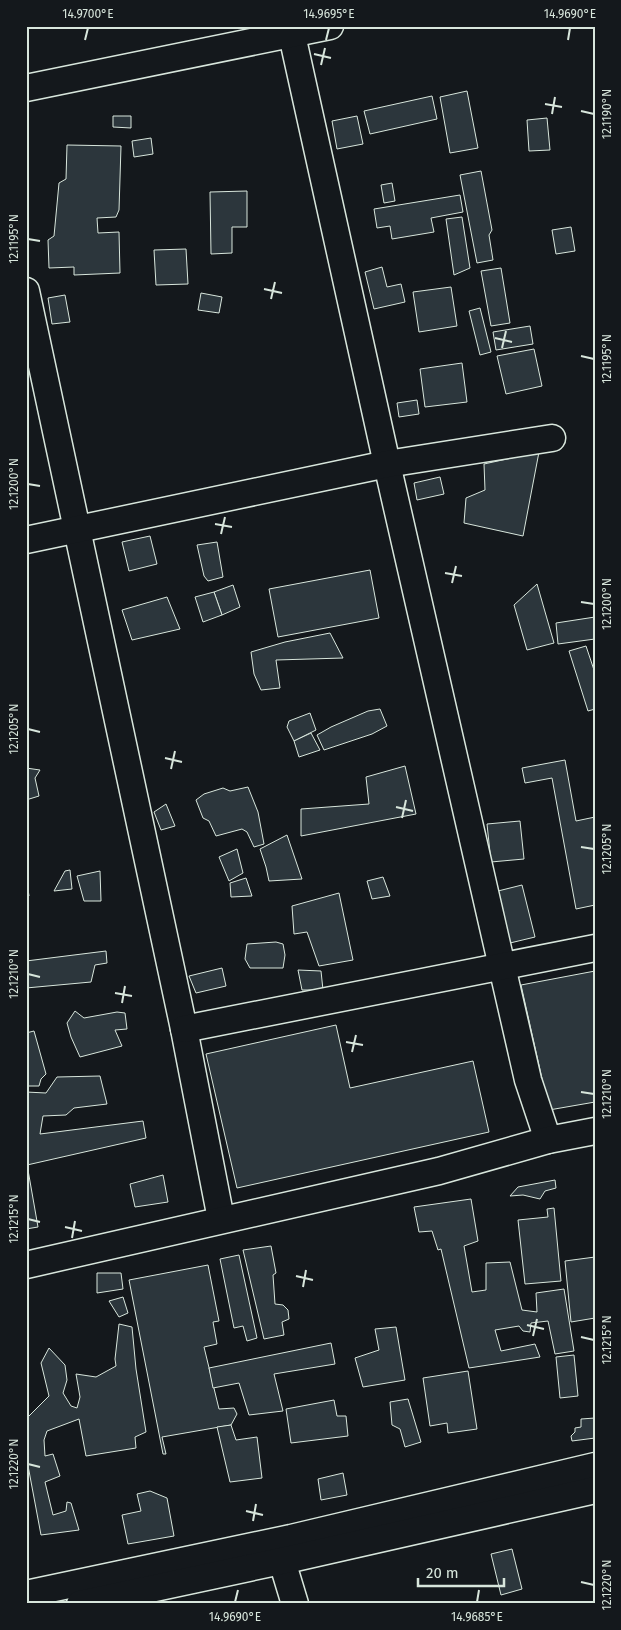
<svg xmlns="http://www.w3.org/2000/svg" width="621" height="1630" font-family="'Fira Sans',sans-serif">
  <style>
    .building { fill: #2c363c; stroke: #d8e6dc }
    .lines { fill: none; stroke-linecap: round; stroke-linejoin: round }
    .minor-casing { stroke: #d8e6dc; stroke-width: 29 }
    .minor { stroke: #14181c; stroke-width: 26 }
    .ticks { fill: none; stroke: #d8e6dc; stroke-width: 2 }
    .neatline { fill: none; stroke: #d8e6dc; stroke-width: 2 }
    .ticks-label { font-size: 12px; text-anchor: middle; fill: #d8e6dc }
  </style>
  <rect width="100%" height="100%" fill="#14181c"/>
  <g class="building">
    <path d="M467,91L478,148L450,153L440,97Z"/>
    <path d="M432,96L437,119L370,134L364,111Z"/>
    <path d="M113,116H131V128L113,127Z"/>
    <path d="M357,116L363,144L337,149L332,121Z"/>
    <path d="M547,118L550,150L529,151L527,120Z"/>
    <path d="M151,138L153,154L134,157L132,141Z"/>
    <path d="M67,145L121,146L119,210L116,217L97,218L98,233L119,232L120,273L74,275V267L49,268L48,240L54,236L59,183L66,179Z"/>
    <path d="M481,171L492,230L489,235L493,260L477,263L460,175Z"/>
    <path d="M392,183L395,201L384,203L381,185Z"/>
    <path d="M247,191V227H232V253L211,254L210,192Z"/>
    <path d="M460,195L463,212L431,218L434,232L392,239L390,226L377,228L374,209Z"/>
    <path d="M462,217L470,268L454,275L446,219Z"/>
    <path d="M571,227L575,251L556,254L552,230Z"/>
    <path d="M186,249L188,284L156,285L154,250Z"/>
    <path d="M382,267L387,287L401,284L405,302L374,309L365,272Z"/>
    <path d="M501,268L510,323L491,326L481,271Z"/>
    <path d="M451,287L457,326L419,332L413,292Z"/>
    <path d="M201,293L222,297L219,313L198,310Z"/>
    <path d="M65,295L70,322L52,324L48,298Z"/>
    <path d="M480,308L491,352L480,355L469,311Z"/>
    <path d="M530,326L533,344L496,350L493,332Z"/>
    <path d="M534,349L542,386L506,394L497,356Z"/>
    <path d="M462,363L467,402L425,407L420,369Z"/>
    <path d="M417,400L419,414L399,417L397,403Z"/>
    <path d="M539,452L523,536L464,523L466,498L485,490L484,464Z"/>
    <path d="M440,477L444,494L417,500L414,483Z"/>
    <path d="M150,536L157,564L129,571L122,542Z"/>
    <path d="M217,542L223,577L208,581L204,576L197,545Z"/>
    <path d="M370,570L379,618L278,637L269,589Z"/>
    <path d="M537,584L554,643L527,650L514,605Z"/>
    <path d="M233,585L240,607L222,615L214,592Z"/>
    <path d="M214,592L222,615L203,622L195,597Z"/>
    <path d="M167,597L180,629L132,640L122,610Z"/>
    <path d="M595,617V639L558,644L556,623Z"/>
    <path d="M330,633L343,658L276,660L280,688L261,690L254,674L251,652L285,642Z"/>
    <path d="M586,646L595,673V709L588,711L569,651Z"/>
    <path d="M380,709L387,726L372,734L324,750L317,735L331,727L368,711Z"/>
    <path d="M310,713L316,730L294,741L287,727L289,721Z"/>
    <path d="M311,733L320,750L299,757L294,741Z"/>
    <path d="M565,760L576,821L595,817V905L576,909L552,778L525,783L522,768Z"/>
    <path d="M405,766L416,814L301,836V809L369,804L366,777Z"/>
    <path d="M26,768L40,770L35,778L39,796L26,800Z"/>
    <path d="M248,787L258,812L264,844L254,847L247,832L242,829L216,836L209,821L203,818L196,800L204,794L223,788L230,791Z"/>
    <path d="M166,804L175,826L161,830L154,812Z"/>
    <path d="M520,821L524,859L491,862L487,824Z"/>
    <path d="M287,835L302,879L269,881L266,867L260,849Z"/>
    <path d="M237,849L243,873L229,881L219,857Z"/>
    <path d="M70,870L72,889L54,891L65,871Z"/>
    <path d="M100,871L101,901H84L77,876Z"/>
    <path d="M26,876L29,896H26Z"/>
    <path d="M383,877L390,896L372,899L367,881Z"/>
    <path d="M246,878L252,896L231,897L230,883Z"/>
    <path d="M522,885L535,937L510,943L498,891Z"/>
    <path d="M339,893L353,960L319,966L307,932L294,934L292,906Z"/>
    <path d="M276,942L283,944L285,955L283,968H250L245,959L247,944Z"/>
    <path d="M106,951L107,963L95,965L91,982L26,988V961Z"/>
    <path d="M222,968L226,986L196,993L189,976Z"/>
    <path d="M298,970L321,971L323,990H302Z"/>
    <path d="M595,971V1102L549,1110L521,985Z"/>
    <path d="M75,1011L84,1018L117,1012L125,1013L127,1029L115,1030L122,1046L80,1057L71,1037L67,1023Z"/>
    <path d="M336,1025L350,1088L473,1061L489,1132L237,1188L206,1054Z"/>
    <path d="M34,1031L46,1074L41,1079L39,1086H26V1033Z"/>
    <path d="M100,1076L107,1104L74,1108L66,1115L43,1116L40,1134L143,1121L146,1138L27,1165L26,1092L46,1093L57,1077Z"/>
    <path d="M26,1170H28L38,1227L26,1229Z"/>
    <path d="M163,1175L168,1202L135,1207L130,1184Z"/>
    <path d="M555,1180L556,1188L545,1191L540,1199L523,1195L510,1196L518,1187Z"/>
    <path d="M471,1199L478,1241L464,1246L472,1292L486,1290V1263L510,1262L522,1310L537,1312L536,1293L564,1289L574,1351L555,1354L548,1321L531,1323L530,1332L523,1331L519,1326L495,1330L501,1351L535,1344L540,1357L469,1368L441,1249L438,1250L432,1231L419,1232L414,1207Z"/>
    <path d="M554,1208L561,1281L525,1284L518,1220L548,1217L547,1209Z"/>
    <path d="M271,1246L276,1273L273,1275L275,1304L283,1305L288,1310L289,1319L282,1322L284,1335L264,1339L243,1250Z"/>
    <path d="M239,1255L257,1338L247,1341L243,1326L234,1328L220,1259Z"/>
    <path d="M595,1257V1318L571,1322L565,1261Z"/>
    <path d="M208,1265L219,1321L213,1322L217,1344L204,1347L219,1409L234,1408L237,1414L231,1425L162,1437L166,1454H163L129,1280Z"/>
    <path d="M97,1273H121L123,1289L97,1293Z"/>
    <path d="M123,1297L128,1313L119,1317L109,1301Z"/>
    <path d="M119,1324L132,1327L136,1369L146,1432L135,1437L136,1448L86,1456L79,1419L47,1431L44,1440L45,1456L53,1454L60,1476L45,1482L53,1515L66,1511L67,1502L71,1503L79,1530L41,1535L26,1455V1419L49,1396L41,1363L49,1348L65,1365L67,1380L63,1393L71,1406L77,1408L80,1397L76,1374L96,1377L116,1366L115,1359Z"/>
    <path d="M396,1327L405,1380L363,1387L355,1358L379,1350L375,1329Z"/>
    <path d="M331,1343L335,1364L274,1374L283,1411L249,1415L239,1383L213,1388L209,1368Z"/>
    <path d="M574,1355L578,1396L560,1398L556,1357Z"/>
    <path d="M468,1371L477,1429L448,1433L447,1423L430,1426L423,1378Z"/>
    <path d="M408,1399L421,1442L405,1447L400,1429L392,1425L390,1402Z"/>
    <path d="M334,1400L337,1416H346L348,1436L291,1443L286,1409Z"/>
    <path d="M595,1418V1438L572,1441L571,1436L575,1432V1428L581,1427V1419Z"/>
    <path d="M231,1425L236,1440L257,1437L262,1478L230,1482L217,1427Z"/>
    <path d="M343,1473L347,1495L321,1500L318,1479Z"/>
    <path d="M150,1491L167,1498L174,1536L128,1544L122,1515L141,1511L137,1494Z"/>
    <path d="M512,1549L522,1589L501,1595L491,1554Z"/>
  </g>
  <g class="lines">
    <defs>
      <g id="minor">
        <path d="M290,26L387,464L528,1080L548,1140"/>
        <path d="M26,88L330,26"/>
        <path d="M26,291L184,1029L221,1219"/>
        <path d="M26,540L387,464L552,438"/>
        <path d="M184,1029L595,948"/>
        <path d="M26,1265L439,1171L548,1140L595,1131"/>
        <path d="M282,1561L295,1604"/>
        <path d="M26,1594L291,1538L595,1466"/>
        <path d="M80,1604L295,1558L595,1490"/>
      </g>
    </defs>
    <use href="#minor" class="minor-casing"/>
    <use href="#minor" class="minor"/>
  </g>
  <path class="ticks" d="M85,40L88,28M326,40L329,28M568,40L570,28M314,54L331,58M321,65L325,48M545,104L562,107M581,111L594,114M552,114L555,97M28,239L40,241M264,289L282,293M271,299L275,282M495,338L512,342M502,348L506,331M581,356L594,359M28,484L40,486M215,524L232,527M221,534L225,517M445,573L462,576M452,583L456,566M581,602L594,604M28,729L40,732M165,758L182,762M171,769L175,751M396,807L413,811M402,818L406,800M581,847L594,849M28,974L40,977M115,993L132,996M122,1003L125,986M346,1042L363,1045M352,1052L356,1035M581,1092L594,1094M28,1219L40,1222M65,1227L82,1231M72,1238L75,1221M296,1276L313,1280M303,1287L306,1270M527,1325L544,1329M533,1336L537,1319M581,1337L594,1340M28,1464L40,1467M246,1511L263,1515M253,1521L256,1504M581,1582L594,1585M235,1602L238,1590M477,1602L479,1590"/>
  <rect width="621" height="1630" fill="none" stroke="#14181c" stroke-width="55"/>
  <path d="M418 1578v8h86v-8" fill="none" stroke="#d8e6dc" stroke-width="2.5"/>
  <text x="426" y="1578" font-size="15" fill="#d8e6dc" stroke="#14181c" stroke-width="4" paint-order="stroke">20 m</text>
  <rect x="28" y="28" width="566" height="1574" class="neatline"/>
  <g class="ticks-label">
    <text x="88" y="18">14.9700°E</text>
    <text x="329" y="18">14.9695°E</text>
    <text x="570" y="18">14.9690°E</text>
    <text transform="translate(607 114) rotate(-90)" y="4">12.1190°N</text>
    <text transform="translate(14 239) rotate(-90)" y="4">12.1195°N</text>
    <text transform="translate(607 359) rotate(-90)" y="4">12.1195°N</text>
    <text transform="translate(14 484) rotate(-90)" y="4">12.1200°N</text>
    <text transform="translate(607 604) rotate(-90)" y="4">12.1200°N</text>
    <text transform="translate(14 729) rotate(-90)" y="4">12.1205°N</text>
    <text transform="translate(607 849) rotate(-90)" y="4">12.1205°N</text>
    <text transform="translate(14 974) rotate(-90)" y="4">12.1210°N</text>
    <text transform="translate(607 1094) rotate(-90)" y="4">12.1210°N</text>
    <text transform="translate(14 1219) rotate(-90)" y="4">12.1215°N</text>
    <text transform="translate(607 1340) rotate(-90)" y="4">12.1215°N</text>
    <text transform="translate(14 1464) rotate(-90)" y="4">12.1220°N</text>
    <text transform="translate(607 1585) rotate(-90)" y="4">12.1220°N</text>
    <text x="235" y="1621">14.9690°E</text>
    <text x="477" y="1621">14.9685°E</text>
  </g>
</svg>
